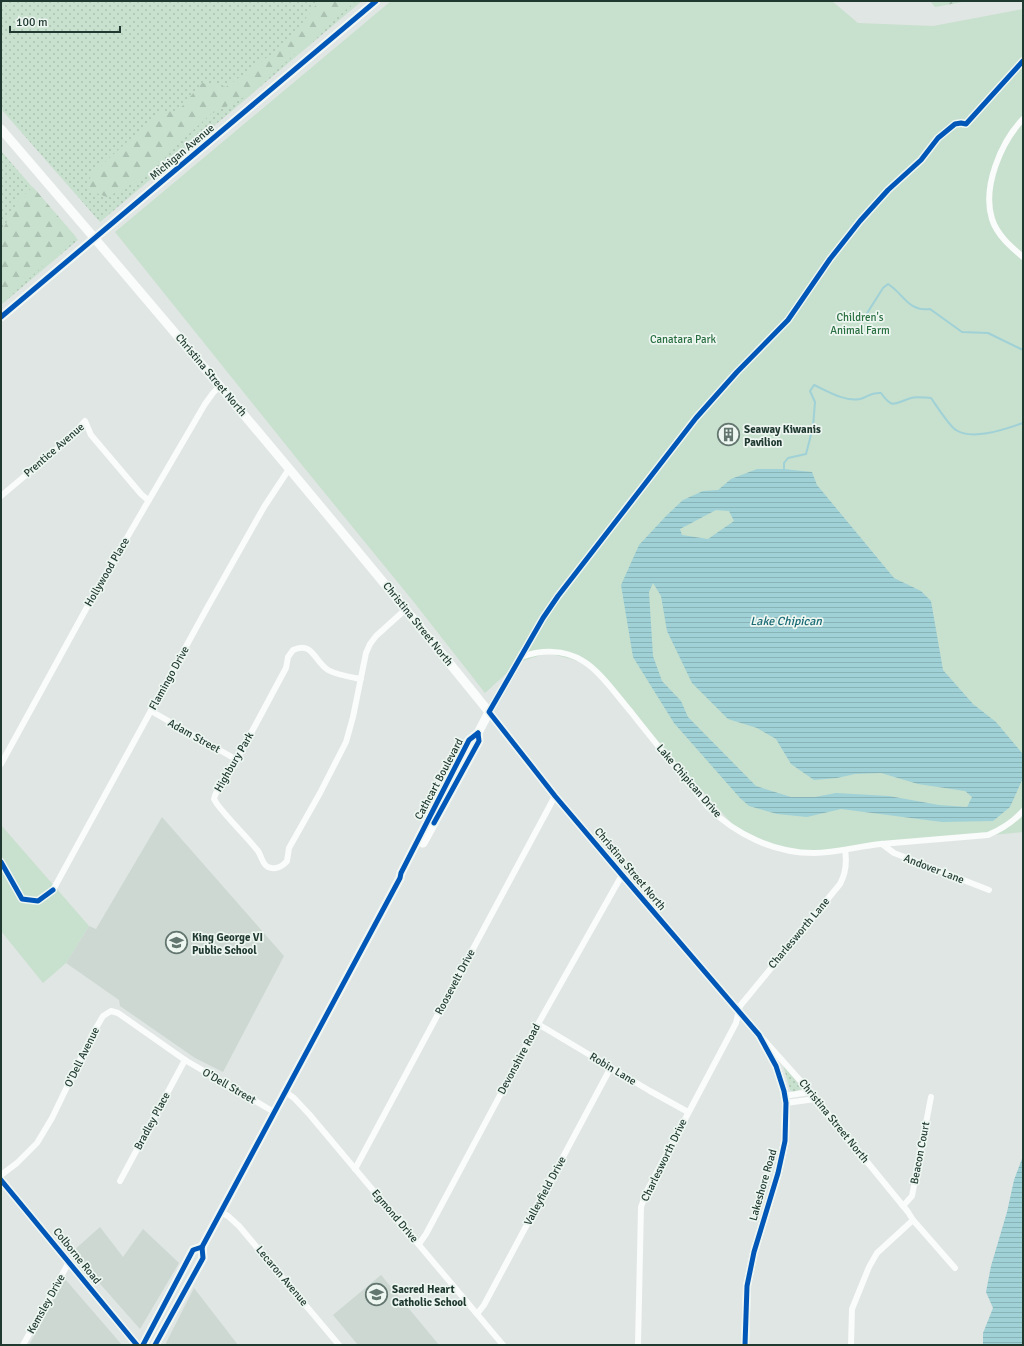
<svg xmlns="http://www.w3.org/2000/svg" width="1024" height="1346" font-family="Signika,sans-serif">
  <style>
    .built { fill: #cdd8d3 }
    .grass { fill: url(#grass-dots) }
    .forest { fill: url(#forest-firs) }
    .park { fill: #c8e0ce }
    .water { fill: url(#water-rules); fill-rule: evenodd }
    .lines { fill: none; stroke-linecap: round; stroke-linejoin: round }
    .stream { stroke: #9fd1d6; stroke-width: 2 }
    .minor { stroke: #fafbfb; stroke-width: 6 }
    .tertiary { stroke: #fafbfb; stroke-width: 8 }
    .secondary { stroke: #fafbfb; stroke-width: 9 }
    .cycleway-casing { stroke: #edf6f1; stroke-width: 8 }
    .cycleway { stroke: #0057b8; stroke-width: 5 }
    .labels { text-anchor: middle; dominant-baseline: central; stroke-width: 3.5; stroke-linejoin: round; paint-order: stroke }
    .street-label { font-size: 11px; fill: #1f3930; stroke: #edf6f1 }
    .park-label { font-size: 11px; fill: #296f41; stroke: #edf6f1 }
    .poi-label { font-size: 11px; font-weight: bold; fill: #1f3930; stroke: #edf6f1; text-anchor: start }
    .water-label { font-size: 12px; font-style: italic; fill: #196a74; stroke: #edf6f1 }
  </style>
  <defs>
    <pattern id="grass-dots" width="8" height="8" patternUnits="userSpaceOnUse"><rect width="8" height="8" fill="#c8e0ce"/><path d="M2 2h.1M6 6h.1" fill="none" stroke="#abc1b1" stroke-width="1.8" stroke-linecap="round"/></pattern>
    <pattern id="forest-firs" width="22" height="20" patternUnits="userSpaceOnUse"><rect width="22" height="20" fill="#c8e0ce"/><path d="M5 1l3.5 6h-7zM16 11l3.5 6h-7z" fill="#abc1b1"/></pattern>
    <pattern id="water-rules" width="6" height="5" patternUnits="userSpaceOnUse"><rect width="6" height="5" fill="#9fd1d6"/><path d="M0 2.5h6" fill="none" stroke="#88b4b8"/></pattern>
  </defs>
  <rect width="100%" height="100%" fill="#e0e6e3"/>
  <g class="built">
    <path d="M162,817L284,956L223,1072L195,1058L120,1006L119,1000L66,963L89,926L96,929Z"/>
    <path d="M100,1227L123,1257L143,1229L179,1263L140,1329L72,1252Z"/>
    <path d="M381,1275L439,1345H358L333,1315Z"/>
    <path d="M65,1279L122,1345H29Z"/>
    <path d="M194,1288L238,1345H165Z"/>
  </g>
  <g class="grass">
    <path d="M1,1H362L100,222L1,109Z"/>
    <path d="M1,151L78,240L1,305Z"/>
    <path d="M783,1065L802,1088V1089L793,1092L790,1090Z"/>
  </g>
  <g class="forest">
    <path d="M319,1H356L248,95L211,114L136,182L107,197L93,192L87,184L92,174L161,111H178L202,83L226,87L287,43Z"/>
    <path d="M930,1H968L935,7Z"/>
    <path d="M33,187L76,237L1,303V233L18,200Z"/>
  </g>
  <g class="park">
    <path d="M391,1H832L858,23L933,26L1023,9V832L815,853L773,846L734,826L603,681L582,662L548,653L519,662L485,693L413,601L306,470L115,232Z"/>
    <path d="M1,825L89,926L66,963L43,983L1,931Z"/>
  </g>
  <g class="water">
    <path d="M757,469H784L812,472L817,485L894,578L921,591L931,601L943,670L973,704L996,722L1022,753L1023,778L1010,807L993,821L942,822L841,809L807,817L777,814L749,806L740,798L674,723L633,657L621,585L639,545L667,515L683,500L703,491L718,490L731,479ZM716,510L729,511L734,521L708,539L682,535L680,529ZM653,583L661,596L667,631L692,683L728,719L757,728L776,739L791,764L814,780L837,778L855,774L881,773L918,784L965,791L972,797L967,807L939,805L889,796L836,793L815,797H791L756,786L688,717L681,701L662,681L653,656L649,592Z"/>
    <path d="M1023,1156V1345H983V1333L993,1308L986,1292L991,1266L1007,1212L1014,1180Z"/>
  </g>
  <g class="lines">
    <g class="stream">
      <path d="M864,318L883,288L888,284C904,294 908,312 930,309L962,332L988,333L1023,350"/>
      <path d="M784,469V463L788,458L806,454L813,427L815,402L810,391L814,385C827,391 845,402 860,399C868,397 870,392 881,393C893,410 894,403 911,398C917,396 925,398 931,398C936,405 950,427 956,430C973,441 1005,429 1023,423"/>
    </g>
    <g class="minor">
      <path d="M1023,119C1001,142 982,187 992,219C997,235 1011,247 1023,257"/>
      <path d="M1,496L71,437L85,421L91,435L141,494L148,500"/>
      <path d="M521,657C541,650 564,649 583,661C600,671 618,697 631,712C656,744 682,775 708,807C736,835 775,853 814,853C837,853 859,846 881,844C916,841 952,838 988,835C1002,829 1013,822 1023,811"/>
      <path d="M361,679C350,677 337,675 328,670C314,661 313,641 293,650L288,657L286,668C267,703 249,738 229,773C225,782 215,790 214,799L217,804C230,821 245,835 258,851C262,857 262,864 268,867C275,870 282,867 287,861L289,848L320,793L346,742L353,717L366,653L370,644L376,636L406,609"/>
      <path d="M151,711L237,760"/>
      <path d="M489,712L543,618L566,585L589,556L628,504L696,418L737,372L783,325L795,311"/>
      <path d="M1,764L97,589L205,404L213,393L220,386"/>
      <path d="M882,844L894,853L989,890"/>
      <path d="M53,890L207,608L264,507L289,469"/>
      <path d="M538,1024L650,1091L688,1112"/>
      <path d="M764,1040L806,1087L908,1212L913,1220L955,1268"/>
      <path d="M284,1091L294,1098L309,1114L503,1345"/>
      <path d="M784,1096L810,1092"/>
      <path d="M786,1103L815,1099"/>
      <path d="M355,1169L555,796"/>
      <path d="M1,1175L17,1163L37,1143L52,1118L92,1035L103,1016L111,1011L118,1013L185,1060L274,1112"/>
      <path d="M120,1181L185,1060"/>
      <path d="M903,1206L912,1196L931,1097"/>
      <path d="M220,1212L228,1216L239,1226L339,1345"/>
      <path d="M419,1244L426,1234L538,1024L622,875"/>
      <path d="M477,1314L484,1305L611,1067"/>
      <path d="M23,1345L69,1262"/>
      <path d="M638,1345L641,1207L647,1191L736,1023L740,1006L840,884C846,873 847,862 845,850"/>
      <path d="M851,1345L852,1309L869,1267L877,1253L913,1220"/>
    </g>
    <g class="tertiary">
      <path d="M489,712L555,796L622,875L759,1035L776,1066L784,1091L786,1103L785,1141L778,1173L754,1252L747,1286L745,1345"/>
      <path d="M1,1180L137,1345"/>
    </g>
    <g class="secondary">
      <path d="M1,129C166,321 330,515 489,712L478,733L469,740L401,873L400,878L202,1247"/>
      <path d="M1,317L376,1"/>
      <path d="M423,843L479,741L478,733"/>
      <path d="M143,1345L193,1250L202,1247"/>
      <path d="M155,1345L203,1258L202,1247"/>
    </g>
    <defs>
      <g id="cycleway">
        <path d="M1,317L376,1"/>
        <path d="M434,823L479,741L478,733"/>
        <path d="M1,862L22,899L38,901L53,890"/>
        <path d="M1,1180L137,1345"/>
        <path d="M202,1247L400,878L401,873L469,740L478,733"/>
        <path d="M143,1345L193,1250L202,1247"/>
        <path d="M155,1345L203,1258L202,1247"/>
        <path d="M745,1345L747,1286L754,1252L778,1173L785,1141L786,1103L784,1091L776,1066L759,1035L622,875L555,796L489,712L543,618L558,596L696,418L737,372L788,320L830,259L860,221L888,190L921,160L938,138L955,124L961,123L966,124L1023,61"/>
      </g>
    </defs>
    <use href="#cycleway" class="cycleway-casing"/>
    <use href="#cycleway" class="cycleway"/>
  </g>
  <defs>
    <symbol id="building-ring" viewBox="-11 -11 22 22"><circle r="9.5" fill="#edf6f1" stroke="#63766f" stroke-width="1.5"/><path d="M-4-6H4V6H1V3H-1V6H-4ZM-2.5-4.3h1.7v1.8h-1.7ZM.8-4.3h1.7v1.8H.8ZM-2.5-1h1.7V.8h-1.7ZM.8-1h1.7V.8H.8Z" fill="#63766f"/></symbol>
    <symbol id="school-ring" viewBox="-11 -11 22 22"><circle r="9.5" fill="#edf6f1" stroke="#63766f" stroke-width="1.5"/><path d="M0-5L7-2L0 1L-7-2ZM-4 1L0 2.5L4 1V4Q0 6-4 4Z" fill="#63766f"/></symbol>
  </defs>
  <g fill-rule="evenodd">
    <use href="#building-ring" x="716" y="422" width="25" height="25"/>
    <use href="#school-ring" x="164" y="930" width="25" height="25"/>
    <use href="#school-ring" x="364" y="1282" width="25" height="25"/>
  </g>
  <g class="labels">
    <g class="street-label">
      <text transform="translate(182 152) rotate(-40)">Michigan Avenue</text>
      <text transform="translate(211 375) rotate(50)">Christina Street North</text>
      <text transform="translate(54 450) rotate(-41)">Prentice Avenue</text>
      <text transform="translate(107 572) rotate(-60)">Hollywood Place</text>
      <text transform="translate(418 624) rotate(51)">Christina Street North</text>
      <text transform="translate(169 678) rotate(-61)">Flamingo Drive</text>
      <text transform="translate(194 736) rotate(29)">Adam Street</text>
      <text transform="translate(234 762) rotate(-60)">Highbury Park</text>
      <text transform="translate(439 779) rotate(-62)">Cathcart Boulevard</text>
      <text transform="translate(689 781) rotate(49)">Lake Chipican Drive</text>
      <text transform="translate(630 869) rotate(50)">Christina Street North</text>
      <text transform="translate(934 869) rotate(21)">Andover Lane</text>
      <text transform="translate(799 933) rotate(-50)">Charlesworth Lane</text>
      <text transform="translate(455 982) rotate(-62)">Roosevelt Drive</text>
      <text transform="translate(82 1057) rotate(-64)">O'Dell Avenue</text>
      <text transform="translate(519 1059) rotate(-62)">Devonshire Road</text>
      <text transform="translate(613 1069) rotate(31)">Robin Lane</text>
      <text transform="translate(229 1086) rotate(30)">O'Dell Street</text>
      <text transform="translate(152 1121) rotate(-62)">Bradley Place</text>
      <text transform="translate(834 1121) rotate(51)">Christina Street North</text>
      <text transform="translate(920 1153) rotate(-79)">Beacon Court</text>
      <text transform="translate(664 1160) rotate(-64)">Charlesworth Drive</text>
      <text transform="translate(763 1185) rotate(-74)">Lakeshore Road</text>
      <text transform="translate(545 1191) rotate(-62)">Valleyfield Drive</text>
      <text transform="translate(395 1216) rotate(50)">Egmond Drive</text>
      <text transform="translate(77 1256) rotate(51)">Colborne Road</text>
      <text transform="translate(282 1276) rotate(50)">Lecaron Avenue</text>
      <text transform="translate(46 1304) rotate(-61)">Kemsley Drive</text>
    </g>
    <g class="park-label">
      <text x="860" y="317">Children's<tspan x="860" dy="13">Animal Farm</tspan></text>
      <text x="683" y="339">Canatara Park</text>
    </g>
    <g class="poi-label">
      <text x="744" y="429">Seaway Kiwanis<tspan x="744" dy="13">Pavilion</tspan></text>
      <text x="192" y="937">King George VI<tspan x="192" dy="13">Public School</tspan></text>
      <text x="392" y="1289">Sacred Heart<tspan x="392" dy="13">Catholic School</tspan></text>
    </g>
    <g class="water-label">
      <text x="786" y="621">Lake Chipican</text>
    </g>
  </g>
  <rect width="1024" height="1346" fill="none" stroke="#1f3930" stroke-width="4"/>
  <path d="M10 26v6h110v-6" fill="none" stroke="#1f3930" stroke-width="2"/>
  <text x="16" y="26" font-size="12" fill="#1f3930" stroke="#edf6f1" stroke-width="3" paint-order="stroke">100 m</text>
</svg>
